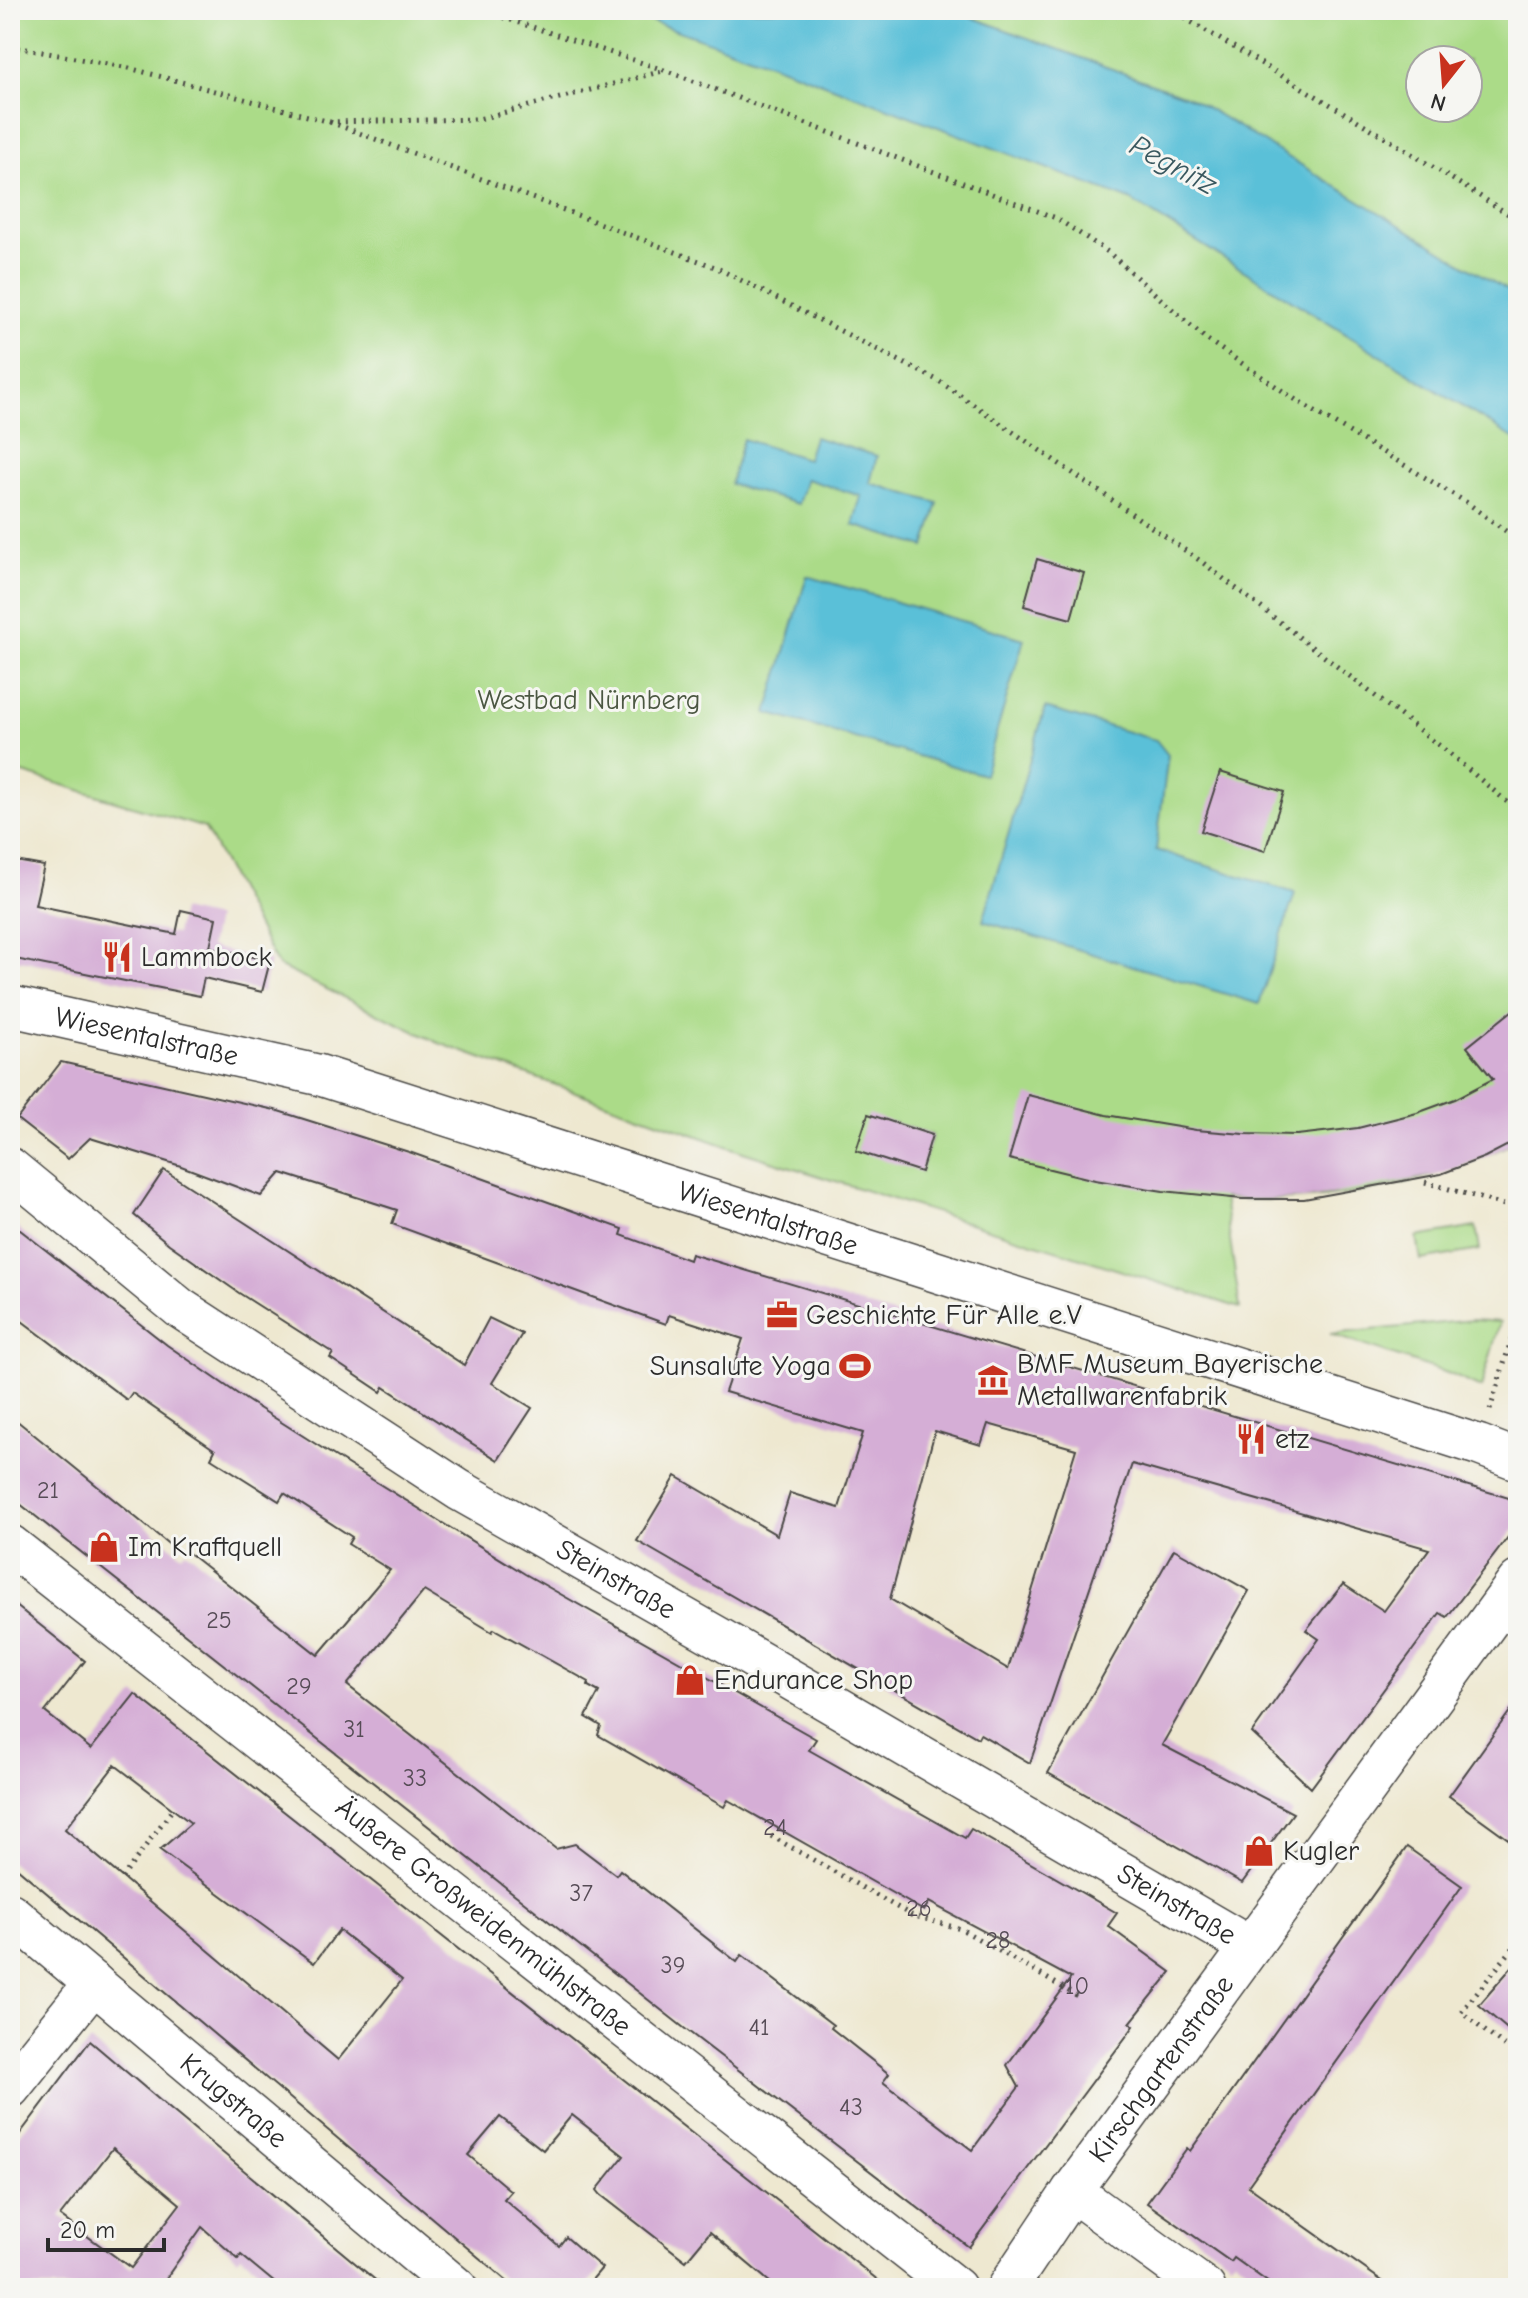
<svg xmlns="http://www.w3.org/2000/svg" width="1528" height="2298" font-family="'Comic Neue',sans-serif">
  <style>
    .green { fill: #abdb88; stroke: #6b835a; stroke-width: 2; fill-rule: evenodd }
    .water { fill: #5ac0d8; stroke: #427682; stroke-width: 2 }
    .building { fill: #d5aed6; fill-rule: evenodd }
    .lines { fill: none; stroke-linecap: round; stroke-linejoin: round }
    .minor-casing { stroke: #484744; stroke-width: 43 }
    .path { stroke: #484744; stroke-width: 5; stroke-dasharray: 2 6; stroke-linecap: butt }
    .minor { stroke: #fff; stroke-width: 40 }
    .labels { text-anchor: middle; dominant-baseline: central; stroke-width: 6; stroke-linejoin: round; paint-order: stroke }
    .number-label { font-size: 24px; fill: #564c56 }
    .park-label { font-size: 28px; fill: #4b5742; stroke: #f6f6f2 }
    .poi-label { font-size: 28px; fill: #2b2b2b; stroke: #f6f6f2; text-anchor: start }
    .street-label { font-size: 28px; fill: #2b2b2b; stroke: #f6f6f2 }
    .water-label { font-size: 30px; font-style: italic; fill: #39585f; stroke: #f6f6f2 }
  </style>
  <rect width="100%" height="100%" fill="#f6f6f2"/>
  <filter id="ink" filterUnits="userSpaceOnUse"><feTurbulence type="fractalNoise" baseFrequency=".0125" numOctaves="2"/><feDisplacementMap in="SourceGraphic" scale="16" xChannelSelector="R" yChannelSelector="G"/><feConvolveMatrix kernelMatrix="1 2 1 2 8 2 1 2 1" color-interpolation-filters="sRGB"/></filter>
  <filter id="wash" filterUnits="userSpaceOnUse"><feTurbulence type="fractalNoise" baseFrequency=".006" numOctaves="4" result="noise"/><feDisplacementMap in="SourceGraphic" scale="32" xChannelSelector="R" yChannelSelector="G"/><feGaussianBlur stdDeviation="1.8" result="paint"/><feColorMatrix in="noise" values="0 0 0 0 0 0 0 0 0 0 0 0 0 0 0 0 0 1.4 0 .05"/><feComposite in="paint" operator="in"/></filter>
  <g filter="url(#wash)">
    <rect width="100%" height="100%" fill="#eee8d0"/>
    <g class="green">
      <path d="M10,10H1518V1140C1430,1186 1323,1206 1224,1198L1240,1308L743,1152L439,1043L278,966L205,828L10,769ZM1420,60H1468V108H1420ZM894,1123L932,1135L921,1171Z"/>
      <path d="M1476,1227L1480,1250L1421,1260L1417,1237Z"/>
      <path d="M1473,1320L1500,1322L1481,1388L1450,1374L1330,1334Z"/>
    </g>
    <g class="water">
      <path d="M619,10H952L1191,98L1518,297V441L1130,200L775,65Z"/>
      <path d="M814,437L877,456L870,483L938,503L925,547L853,525L861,496L806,479L798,504L730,484L743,439L807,459Z"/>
      <path d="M807,576L1024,639L984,775L767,713Z"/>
      <path d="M1045,708L1156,740L1168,755L1156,850L1295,893L1259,1004L983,921Z"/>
    </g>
    <g id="blocks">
      <g class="building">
        <path d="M1037,559L1084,573L1071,619L1024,606Z"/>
        <path d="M1220,772L1284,792L1265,851L1201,831Z"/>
        <path d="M10,860L44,866L35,905L176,934L181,910L216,918L210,947L270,961L262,992L204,978L200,996L10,958Z"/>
        <path d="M1518,1006V1140L1485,1157L1441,1174L1304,1199H1242L1163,1191L1095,1180L1009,1159L1028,1095L1106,1115L1196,1130L1244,1134L1297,1135L1358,1128L1417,1113L1455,1099L1493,1079L1467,1047Z"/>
        <path d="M61,1062L275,1110L412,1153L554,1204L623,1229L621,1235L689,1260L691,1254L1509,1498L1518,1524L1447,1617L1440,1613L1311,1788L1252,1733L1319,1639L1306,1630L1343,1584L1384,1611L1429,1549L1132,1464L1030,1763L980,1734L978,1738L637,1541L676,1476L777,1535L790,1493L839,1508L863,1433L725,1392L743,1339L669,1315L666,1324L644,1316L392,1224L397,1210L281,1173L261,1196L181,1166L90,1138L68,1159L17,1119ZM988,1424L1076,1449L1008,1669L890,1599L935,1431L981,1445Z"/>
        <path d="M868,1114L932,1135L921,1172L856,1151Z"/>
        <path d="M164,1170L464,1365L489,1318L522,1334L492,1383L532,1408L498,1460L384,1387L381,1392L330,1358L333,1353L239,1293L169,1244L134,1215Z"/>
        <path d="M10,1222L167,1345L248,1401L355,1469L525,1574L816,1739L809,1750L965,1838L971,1829L1117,1913L1108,1926L1171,1972L1130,2023L1134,2026L969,2247L684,2028L10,1496V1415L182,1555L186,1551L318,1655L390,1570L348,1544L352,1537L284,1493L279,1501L211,1458L215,1450L132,1393L127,1400L10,1312ZM424,1591L492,1632L494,1629L589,1682L588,1686L599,1692L586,1717L601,1726L598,1735L724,1807L728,1800L924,1911L929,1902L1071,1978L1007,2065L1019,2087L972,2150L883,2082L889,2074L831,2028L833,2025L742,1955L737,1962L620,1870L616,1875L575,1844L556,1849L347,1685Z"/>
        <path d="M1174,1549L1249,1591L1162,1745L1293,1813L1242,1883L1048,1773Z"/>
        <path d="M10,1601L85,1661L45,1712L91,1749L135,1694L888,2288H777L710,2232L686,2261L601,2195L597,2190L624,2156L572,2115L543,2150L500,2117L468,2155L511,2191L504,2199L559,2246L566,2237L602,2268L585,2288H515L10,1862ZM115,1765L191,1823L160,1850L314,1963L339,1930L402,1980L338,2060L65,1829Z"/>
        <path d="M1518,1700V1846L1449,1796Z"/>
        <path d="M1407,1847L1462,1886L1248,2186L1392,2288H1276L1234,2258L1231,2262L1147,2203L1187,2148L1190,2151Z"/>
        <path d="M1518,1960V2038L1479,2005Z"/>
        <path d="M90,2041L163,2103L385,2288H281L241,2255L238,2259L202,2227L159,2288H10V2147ZM113,2148L180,2204L131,2268L60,2216Z"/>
      </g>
    </g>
  </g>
  <g filter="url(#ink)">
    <use href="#blocks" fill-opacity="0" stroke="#484744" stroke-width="2"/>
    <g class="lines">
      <defs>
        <g id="minor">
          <path id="s1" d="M10,1006L319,1075L1479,1445L1518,1460"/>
          <path id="s2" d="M10,1168L180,1308L459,1490L721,1639L1250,1947"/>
          <path id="s3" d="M10,1545L956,2288"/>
          <path id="s4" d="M10,1913L457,2288"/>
          <path d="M10,2088L94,1983"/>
          <path d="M1072,2191L1205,2288"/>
          <path id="s5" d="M1007,2288L1072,2191L1518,1581"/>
        </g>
      </defs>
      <use href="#minor" class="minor-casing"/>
      <g class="path">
        <path d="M480,10L664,70L1056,218L1108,252L1206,339L1302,404L1466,502L1518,540"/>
        <path d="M1171,10L1375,131L1518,220"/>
        <path d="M10,46L129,68L330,122L479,119L663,71"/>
        <path d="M330,122L715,267L939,381L1202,562L1445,750L1518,811"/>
        <path d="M1425,1182L1518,1209"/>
        <path d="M1490,1410L1518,1317"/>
        <path d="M771,1836L911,1915L961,1929L1081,1998"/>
        <path d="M122,1878L172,1810"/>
        <path d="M1518,1942L1461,2012L1518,2057"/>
      </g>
      <use href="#minor" class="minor"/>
    </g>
  </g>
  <defs>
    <symbol id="restaurant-bare" viewBox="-9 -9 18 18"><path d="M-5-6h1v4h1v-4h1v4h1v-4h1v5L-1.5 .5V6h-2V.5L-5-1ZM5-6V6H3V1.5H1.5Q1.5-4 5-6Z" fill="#c8321e" stroke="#f6f6f2" stroke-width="2.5" paint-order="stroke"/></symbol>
    <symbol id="office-bare" viewBox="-9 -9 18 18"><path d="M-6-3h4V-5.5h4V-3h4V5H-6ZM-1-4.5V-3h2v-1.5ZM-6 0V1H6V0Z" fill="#c8321e" stroke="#f6f6f2" stroke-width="2.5" paint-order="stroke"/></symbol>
    <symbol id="stadium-bare" viewBox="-9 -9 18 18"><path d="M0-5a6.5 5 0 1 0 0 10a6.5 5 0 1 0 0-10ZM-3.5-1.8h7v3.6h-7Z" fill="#c8321e" stroke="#f6f6f2" stroke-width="2.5" paint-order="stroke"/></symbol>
    <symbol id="museum-bare" viewBox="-9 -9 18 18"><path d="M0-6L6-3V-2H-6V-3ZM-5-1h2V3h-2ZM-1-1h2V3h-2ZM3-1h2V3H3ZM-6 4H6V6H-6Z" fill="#c8321e" stroke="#f6f6f2" stroke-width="2.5" paint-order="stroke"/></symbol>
    <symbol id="shop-bare" viewBox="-9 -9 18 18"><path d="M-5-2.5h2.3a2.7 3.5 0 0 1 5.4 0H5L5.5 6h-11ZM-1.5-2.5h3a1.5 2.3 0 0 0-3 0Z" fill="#c8321e" stroke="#f6f6f2" stroke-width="2.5" paint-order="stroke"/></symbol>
  </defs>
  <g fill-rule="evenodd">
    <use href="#restaurant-bare" x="95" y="935" width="44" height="44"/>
    <use href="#office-bare" x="760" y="1293" width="44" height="44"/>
    <use href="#stadium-bare" x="833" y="1344" width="44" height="44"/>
    <use href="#museum-bare" x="971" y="1358" width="44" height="44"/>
    <use href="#restaurant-bare" x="1229" y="1417" width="44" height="44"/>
    <use href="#shop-bare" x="82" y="1525" width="44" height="44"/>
    <use href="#shop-bare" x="668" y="1658" width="44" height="44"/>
    <use href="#shop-bare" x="1237" y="1829" width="44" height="44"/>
  </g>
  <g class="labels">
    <g class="number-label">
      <text x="48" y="1490">21</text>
      <text x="219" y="1620">25</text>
      <text x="299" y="1686">29</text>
      <text x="354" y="1729">31</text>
      <text x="415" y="1778">33</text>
      <text x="775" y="1827">24</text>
      <text x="581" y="1893">37</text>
      <text x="919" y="1908">26</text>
      <text x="998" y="1940">28</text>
      <text x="673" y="1965">39</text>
      <text x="1077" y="1986">10</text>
      <text x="759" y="2027">41</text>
      <text x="851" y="2107">43</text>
    </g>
    <g class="park-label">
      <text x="589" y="700">Westbad Nürnberg</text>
    </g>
    <g class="poi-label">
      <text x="141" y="957">Lammbock</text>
      <text x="806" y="1315">Geschichte Für Alle e.V</text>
      <text x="1017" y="1364">BMF Museum Bayerische<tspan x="1017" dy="32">Metallwarenfabrik</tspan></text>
      <text x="831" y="1366" text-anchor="end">Sunsalute Yoga</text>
      <text x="1275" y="1439">etz</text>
      <text x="128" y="1547">Im Kraftquell</text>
      <text x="714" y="1680">Endurance Shop</text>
      <text x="1283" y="1851">Kugler</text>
    </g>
    <g class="street-label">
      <text stroke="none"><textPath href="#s1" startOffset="140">Wiesentalstraße</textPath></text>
      <text stroke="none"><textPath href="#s1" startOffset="788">Wiesentalstraße</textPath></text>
      <text stroke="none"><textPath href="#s2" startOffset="734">Steinstraße</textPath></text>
      <text stroke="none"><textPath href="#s2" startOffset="1382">Steinstraße</textPath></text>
      <text stroke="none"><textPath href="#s3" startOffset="602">Äußere Großweidenmühlstraße</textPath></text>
      <text stroke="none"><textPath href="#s5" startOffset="268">Kirschgartenstraße</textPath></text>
      <text stroke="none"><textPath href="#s4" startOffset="292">Krugstraße</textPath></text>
    </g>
    <g class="water-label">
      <text transform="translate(1173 165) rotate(28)">Pegnitz</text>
    </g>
  </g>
  <rect width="1528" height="2298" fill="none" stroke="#f6f6f2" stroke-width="40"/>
  <g transform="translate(1444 84) rotate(197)"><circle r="38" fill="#f6f6f2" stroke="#a5a5a2" stroke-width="2"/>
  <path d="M0-6L14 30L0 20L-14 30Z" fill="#c8321e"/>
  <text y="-12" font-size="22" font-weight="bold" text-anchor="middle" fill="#2b2b2b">N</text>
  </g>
  <path d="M48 2238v12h116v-12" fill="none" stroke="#2b2b2b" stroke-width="4"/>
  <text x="60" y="2238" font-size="24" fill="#2b2b2b" stroke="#f6f6f2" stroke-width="6" paint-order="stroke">20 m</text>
</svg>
